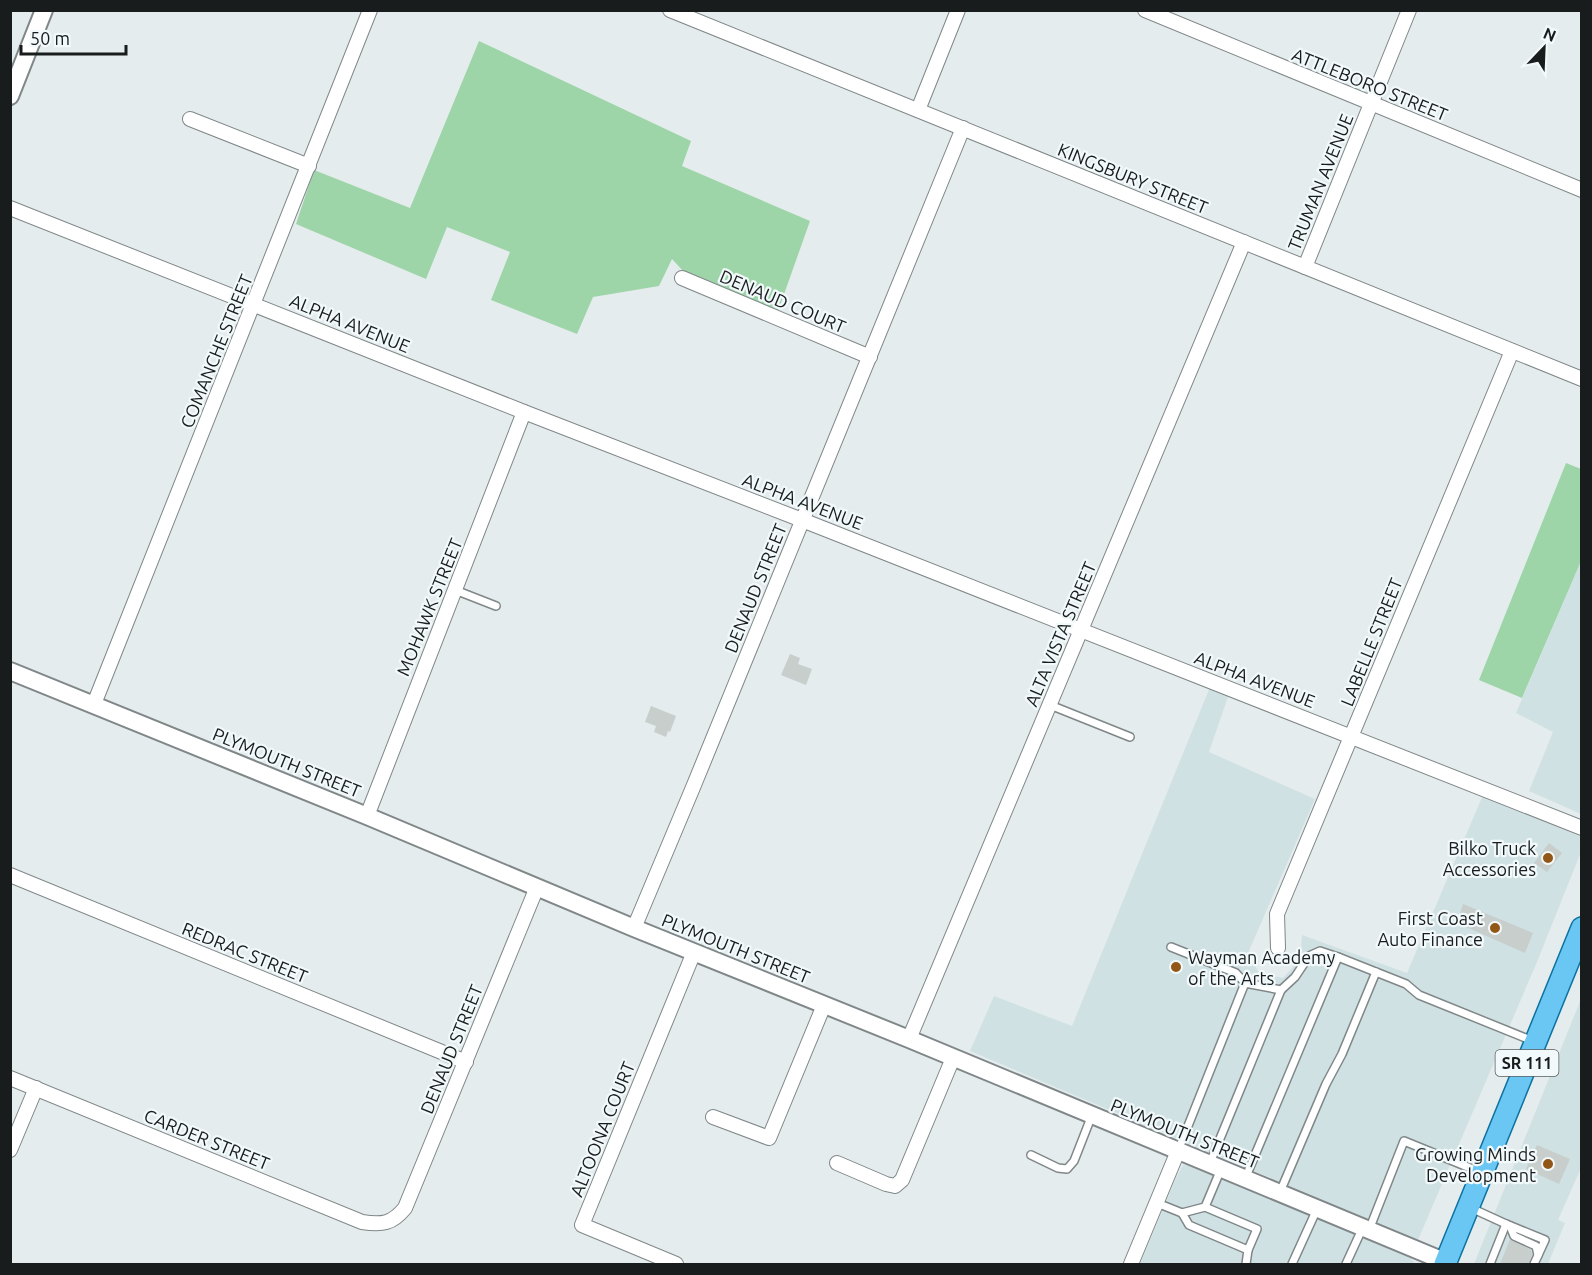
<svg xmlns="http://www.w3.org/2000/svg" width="1592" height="1275" font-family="Ubuntu,sans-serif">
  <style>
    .built { fill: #d0e1e4 }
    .green { fill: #9dd5a8 }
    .building { fill: #c7cecc }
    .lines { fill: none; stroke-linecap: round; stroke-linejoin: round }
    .service-casing { stroke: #808788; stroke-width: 10 }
    .minor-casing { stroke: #808788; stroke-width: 16 }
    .tertiary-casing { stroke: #808788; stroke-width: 20 }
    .primary-casing { stroke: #0d72a1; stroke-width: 24 }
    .service { stroke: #fff; stroke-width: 7 }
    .minor { stroke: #fff; stroke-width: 14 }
    .tertiary { stroke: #fff; stroke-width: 16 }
    .primary { stroke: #6ac6f2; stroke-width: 21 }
    .poi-dot { fill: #925617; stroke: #f2f9fb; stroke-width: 2 }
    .labels { text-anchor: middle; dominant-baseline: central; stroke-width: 4.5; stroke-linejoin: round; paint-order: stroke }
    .shield { fill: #f2f9fb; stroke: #5a5e5f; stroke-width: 1.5 }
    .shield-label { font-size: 16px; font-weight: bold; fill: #191c1c }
    .street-label { font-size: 18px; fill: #191c1c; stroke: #f2f9fb }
    .poi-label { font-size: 18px; fill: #191c1c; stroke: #f2f9fb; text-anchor: end }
  </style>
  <rect width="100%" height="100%" fill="#e5eced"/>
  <g class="built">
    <path d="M1581,561V814L1529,791L1553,732L1516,713Z"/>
    <path d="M1210,687L1229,694L1209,752L1315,799L1248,953L1259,973L1283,978L1300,959L1302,935L1407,973L1483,795L1579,836L1581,838V852L1537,962L1418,1240L970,1051L994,996L1072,1026Z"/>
    <path d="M1581,999V1168L1558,1220L1565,1223L1548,1264H1474Z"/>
    <path d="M1183,1165L1195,1166L1390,1246L1408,1256L1414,1262L1413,1264H1140L1176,1178Z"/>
  </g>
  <g class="green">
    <path d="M479,41L691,141L682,166L810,221L777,314L684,272L672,259L659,286L593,297L577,334L491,300L510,252L447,227L426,279L296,224L314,170L410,208Z"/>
    <path d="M1566,463L1581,469V561L1522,698L1479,680Z"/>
  </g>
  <g class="building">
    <path d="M790,654L800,658L798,664L812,669L806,685L781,675Z"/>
    <path d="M651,706L676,716L670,732L668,731L666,737L654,732L656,726L645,722Z"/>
    <path d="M1549,843L1562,853L1547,872L1534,863Z"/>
    <path d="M1463,904L1533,933L1525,953L1457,923Z"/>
    <path d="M1537,1145L1570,1159L1559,1184L1526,1169Z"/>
    <path d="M1510,1239L1531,1250L1532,1255L1528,1264H1500Z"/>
  </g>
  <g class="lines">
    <defs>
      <g id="service">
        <path d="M455,590L496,606"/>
        <path d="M1050,705L1130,737"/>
        <path d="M1171,947L1236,973L1245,983"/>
        <path d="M1338,957L1406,984L1419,995L1533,1041"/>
        <path d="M1178,1151L1245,983L1281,990L1295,977L1309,956L1320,951L1338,957L1245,1179"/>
        <path d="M1031,1155L1058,1168L1067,1169L1074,1161L1092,1115"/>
        <path d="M1210,1163L1281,990"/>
        <path d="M1280,1192L1326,1084L1342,1054L1376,972"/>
        <path d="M1157,1203L1182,1213L1205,1207L1221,1169"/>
        <path d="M1205,1207L1257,1229L1248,1250"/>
        <path d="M1471,1208L1506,1224L1490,1264"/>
        <path d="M1182,1213L1189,1225L1248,1250L1246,1264"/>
        <path d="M1506,1224L1545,1240L1534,1264"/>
        <path d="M1510,1226L1514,1236L1536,1246L1538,1255"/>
        <path d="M1369,1230L1404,1141L1480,1172"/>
        <path d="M1292,1264L1317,1209"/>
        <path d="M1346,1264L1363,1227"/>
      </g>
      <g id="minor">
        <path d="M670,10L1582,379"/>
        <path d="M1145,10L1582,190"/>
        <path d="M918,110L958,10"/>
        <path d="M190,119L309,166"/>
        <path d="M10,208L524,412L802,520L1582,828"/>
        <path d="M1305,267L1409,10"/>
        <path d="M682,278L870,357"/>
        <path d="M94,704L370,10"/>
        <path d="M367,816L524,412"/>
        <path d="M10,875L466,1062"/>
        <path d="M634,928L694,785L963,128"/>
        <path d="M1278,948L1277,914L1512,351"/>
        <path d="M909,1039L1244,242"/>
        <path d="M10,1078L362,1222C382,1225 392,1224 405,1208L537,887"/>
        <path d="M713,1117L769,1138L824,1005"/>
        <path d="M10,1150L36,1088"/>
        <path d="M837,1163L886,1184L895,1186L902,1180L953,1058"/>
        <path d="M676,1264L582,1225L694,952"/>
        <path d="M1131,1264L1178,1151"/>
      </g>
      <g id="tertiary">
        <path d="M10,96L44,10"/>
        <path d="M10,671L367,816L634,928L909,1039L1446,1262"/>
      </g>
      <path id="primary" d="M1445,1264L1582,928"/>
    </defs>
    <use href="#service" class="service-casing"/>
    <use href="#minor" class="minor-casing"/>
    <use href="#tertiary" class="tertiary-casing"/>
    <use href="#primary" class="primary-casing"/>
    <use href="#service" class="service"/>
    <use href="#minor" class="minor"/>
    <use href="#tertiary" class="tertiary"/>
    <use href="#primary" class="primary"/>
  </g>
  <g class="poi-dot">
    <circle cx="1548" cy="858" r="6"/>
    <circle cx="1495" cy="928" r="6"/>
    <circle cx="1176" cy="967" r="6"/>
    <circle cx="1548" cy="1164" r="6"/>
  </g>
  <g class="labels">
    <rect class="shield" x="1495.5" y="1050" width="63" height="26" rx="4.5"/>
    <g class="shield-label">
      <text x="1527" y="1063">SR 111</text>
    </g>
    <g class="street-label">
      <text transform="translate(1370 84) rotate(22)">ATTLEBORO STREET</text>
      <text transform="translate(1133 178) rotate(22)">KINGSBURY STREET</text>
      <text transform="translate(1320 182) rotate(-68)">TRUMAN AVENUE</text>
      <text transform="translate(783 301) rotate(23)">DENAUD COURT</text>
      <text transform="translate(350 323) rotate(22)">ALPHA AVENUE</text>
      <text transform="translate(216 351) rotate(-68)">COMANCHE STREET</text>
      <text transform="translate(803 501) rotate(21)">ALPHA AVENUE</text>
      <text transform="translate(755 588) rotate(-68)">DENAUD STREET</text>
      <text transform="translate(429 607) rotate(-68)">MOHAWK STREET</text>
      <text transform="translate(1060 634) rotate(-67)">ALTA VISTA STREET</text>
      <text transform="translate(1371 642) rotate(-68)">LABELLE STREET</text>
      <text transform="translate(1255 679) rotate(21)">ALPHA AVENUE</text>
      <text transform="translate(287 762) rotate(22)">PLYMOUTH STREET</text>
      <text transform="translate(736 948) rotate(22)">PLYMOUTH STREET</text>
      <text transform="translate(245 952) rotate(22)">REDRAC STREET</text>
      <text transform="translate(451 1049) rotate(-68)">DENAUD STREET</text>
      <text transform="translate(602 1129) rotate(-68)">ALTOONA COURT</text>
      <text transform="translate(1185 1133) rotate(22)">PLYMOUTH STREET</text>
      <text transform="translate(207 1139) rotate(22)">CARDER STREET</text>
    </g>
    <g class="poi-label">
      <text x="1536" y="848">Bilko Truck<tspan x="1536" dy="21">Accessories</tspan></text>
      <text x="1483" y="918">First Coast<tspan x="1483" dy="21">Auto Finance</tspan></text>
      <text x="1188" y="957" text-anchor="start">Wayman Academy<tspan x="1188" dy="21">of the Arts</tspan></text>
      <text x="1536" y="1154">Growing Minds<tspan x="1536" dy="21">Development</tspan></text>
    </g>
  </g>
  <rect width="1592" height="1275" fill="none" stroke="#191c1c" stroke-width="24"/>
  <g transform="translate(1544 48) rotate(23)" stroke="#f2f9fb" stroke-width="4.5" paint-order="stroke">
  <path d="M0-4.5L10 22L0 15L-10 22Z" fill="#191c1c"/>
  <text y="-9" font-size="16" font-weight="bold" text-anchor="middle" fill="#191c1c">N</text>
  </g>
  <path d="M21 45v9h105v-9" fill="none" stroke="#191c1c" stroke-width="3"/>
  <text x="30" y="45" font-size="18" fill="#191c1c" stroke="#f2f9fb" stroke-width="4.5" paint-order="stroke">50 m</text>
</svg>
